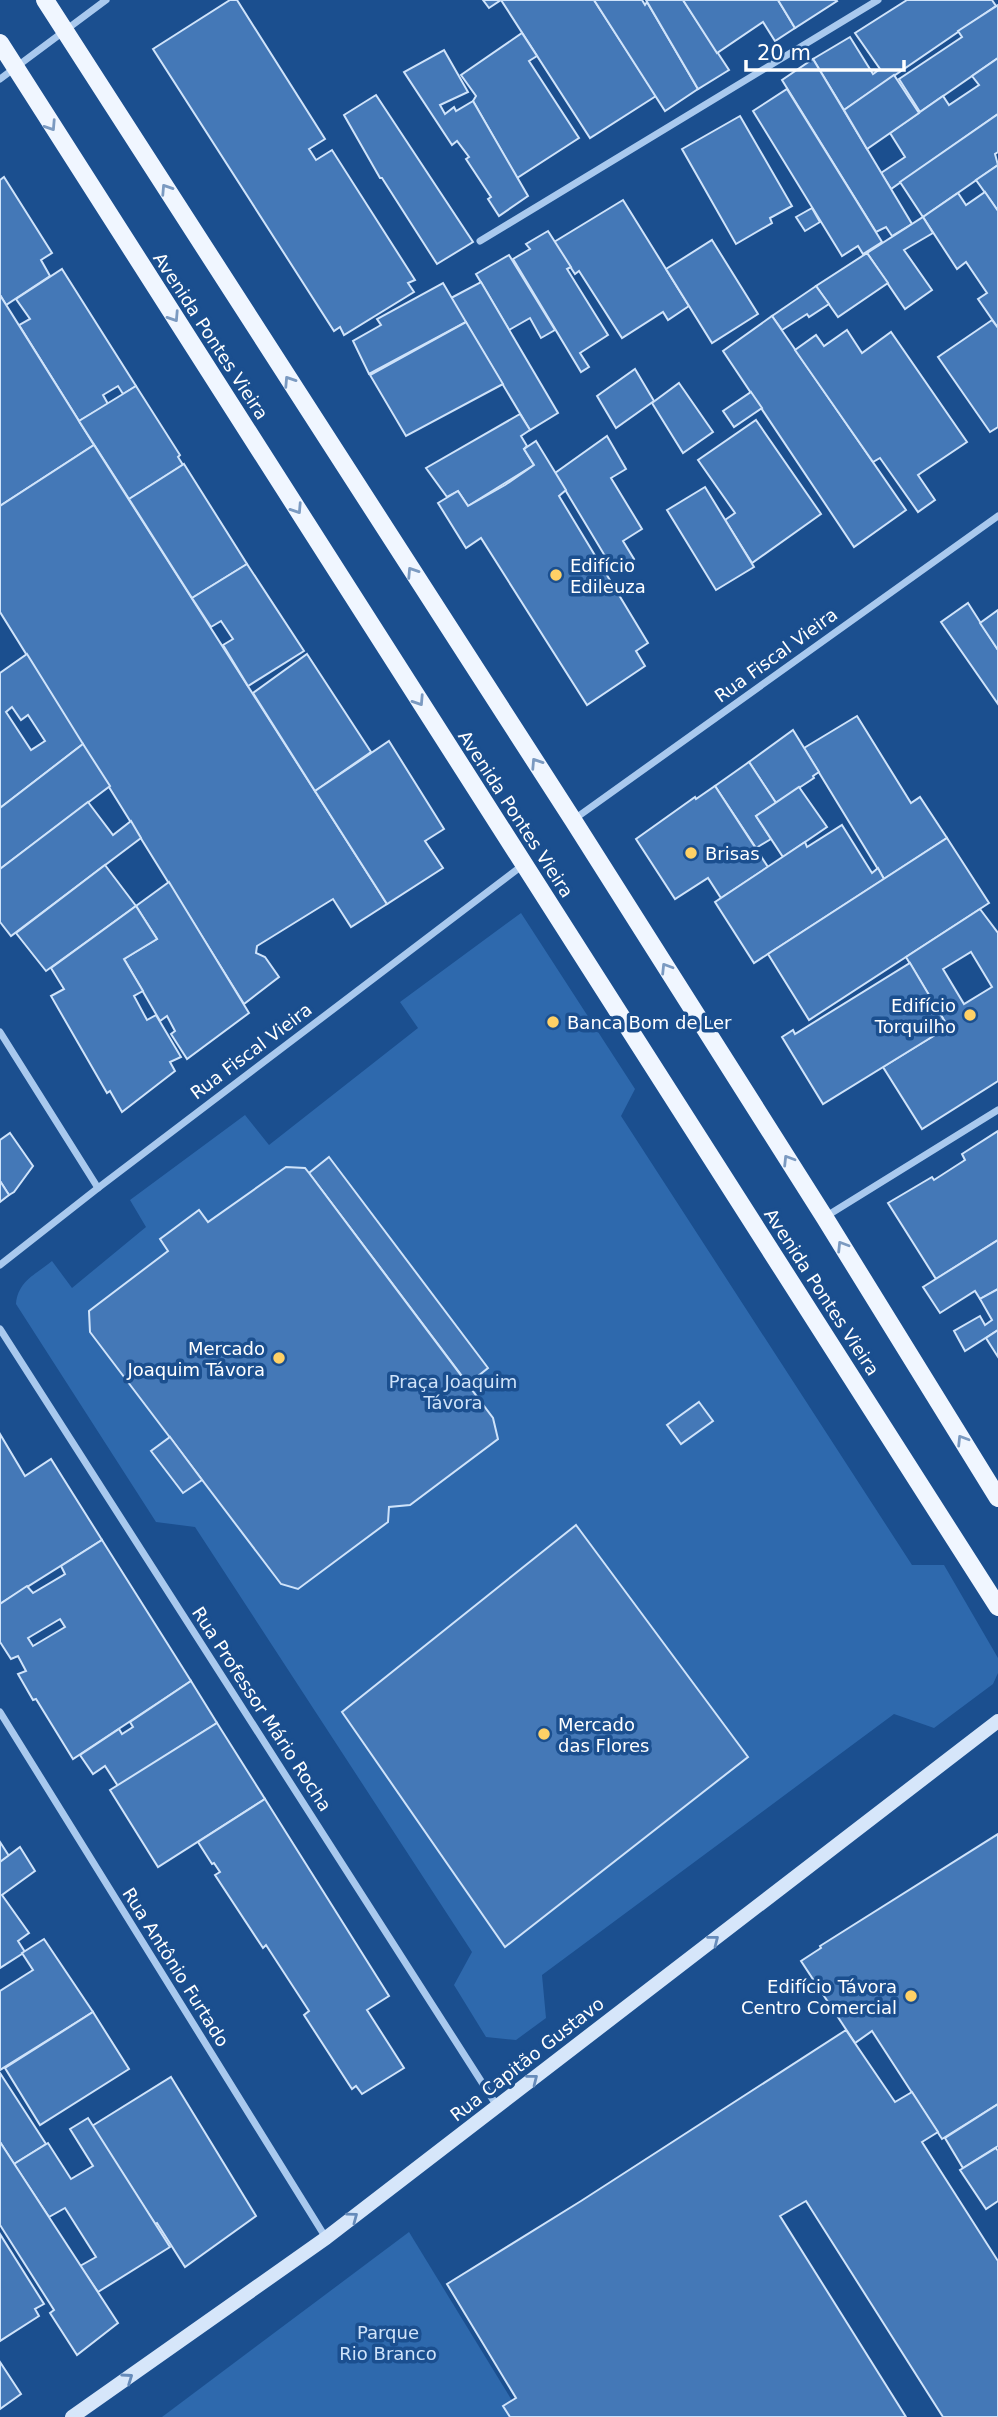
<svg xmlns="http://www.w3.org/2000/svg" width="998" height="2417" font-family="'DejaVu Sans',sans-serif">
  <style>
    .green { fill: #2e69ad }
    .building { fill: #4478b7; stroke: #cfe3fa; stroke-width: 2; fill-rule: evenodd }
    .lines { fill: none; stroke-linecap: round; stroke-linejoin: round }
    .street { stroke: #a9c9ee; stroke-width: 7 }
    .secondary { stroke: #d6e6fa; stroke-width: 14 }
    .primary { stroke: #f0f6ff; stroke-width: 18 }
    .oneway { stroke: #7b9ac1 }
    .oneway2 { stroke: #668bba }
    .poi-dot { fill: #ffd166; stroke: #1b4f8f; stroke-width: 2.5 }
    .labels { text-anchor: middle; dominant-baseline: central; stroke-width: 7; stroke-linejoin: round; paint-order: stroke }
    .street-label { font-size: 18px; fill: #fff; stroke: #1b4f8f }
    .poi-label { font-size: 18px; fill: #fff; stroke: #1b4f8f; text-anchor: start }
    .park-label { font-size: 18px; fill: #cfe3fa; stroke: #1b4f8f }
  </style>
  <rect width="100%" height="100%" fill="#1b4f8f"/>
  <g class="green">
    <path d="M521,913L635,1089L621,1116L912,1565H944L998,1658V1673L993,1684L934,1728L894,1714L542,1975L546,2018L516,2040L486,2037L454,1985L472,1952L195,1527L156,1522L16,1304C18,1281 35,1275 52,1261L72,1288L146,1227L130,1200L245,1115L269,1145L418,1028L400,1002Z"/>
    <path d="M409,2232L522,2417H162Z"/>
  </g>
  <g class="building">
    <path d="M230,0H237L325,139L309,149L316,160L332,150L415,280L408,283L414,292L344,335L340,327L334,331L153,49Z"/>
    <path d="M483,0H501L489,8Z"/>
    <path d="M501,0H594L656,96L590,138Z"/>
    <path d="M594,0H642L645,5L647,2L698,89L665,111Z"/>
    <path d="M646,0H683L729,70L698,89Z"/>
    <path d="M683,0H778L795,28L775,41L763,22L717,53Z"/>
    <path d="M778,0H836L837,1L795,28Z"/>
    <path d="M907,0H992L996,6L844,110L813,59L850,37L873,74L880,69L855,33Z"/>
    <path d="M998,5V58L920,112L899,79L962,37L958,31Z"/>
    <path d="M522,33L537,56L529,61L579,138L517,178L473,101L476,96L461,75Z"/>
    <path d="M444,50L468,92L440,105L445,114L454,107L456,111L473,101L528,196L499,216L488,199L491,197L466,159L469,157L457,141L452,145L404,72Z"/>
    <path d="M998,58V114L891,189L881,173L905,157L890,133L943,96L949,105L979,85L972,76Z"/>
    <path d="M813,59L912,224L892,236L886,227L876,232L782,80Z"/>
    <path d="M894,75L919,113L867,149L844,110Z"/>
    <path d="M787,89L882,242L863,254L858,246L842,256L753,111Z"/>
    <path d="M376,95L473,242L437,264L382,178H380L344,115Z"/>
    <path d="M998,114V152L995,154L998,165L923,217L900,182Z"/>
    <path d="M740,116L792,206L770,218L772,223L736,244L682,149Z"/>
    <path d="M998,165V211L976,180Z"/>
    <path d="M4,177L52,253L41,260L50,276L6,305L0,295V180Z"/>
    <path d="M985,192L998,211V328L978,299L987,293L966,262L957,269L923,217L958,193L966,205Z"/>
    <path d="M623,200L689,306L668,320L663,312L622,338L579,271L575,274L554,242Z"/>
    <path d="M812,208L820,222L805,231L796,217Z"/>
    <path d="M923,217L933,233L904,250L932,290L905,309L867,253Z"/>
    <path d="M548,231L571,267L567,269L608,335L580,353L589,367L581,372L513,259L530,249L526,244Z"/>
    <path d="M712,240L758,314L712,343L666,269Z"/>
    <path d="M867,253L888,283L838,317L816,286Z"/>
    <path d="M509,255L555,330L541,338L530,318L509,330L476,274Z"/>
    <path d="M62,269L136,386L123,394L118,386L103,395L108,404L79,421L19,325L30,319L16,299Z"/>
    <path d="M481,282L558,413L530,430L451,298Z"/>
    <path d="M443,283L466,322L369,374L353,341L381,325L377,319Z"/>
    <path d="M816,286L829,304L809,317L807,314L782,330L772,316Z"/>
    <path d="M0,295L94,445L0,506Z"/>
    <path d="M772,316L906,510L854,547L723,351Z"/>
    <path d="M992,320L998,328V427L990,432L938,357Z"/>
    <path d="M466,322L503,384L406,436L370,375Z"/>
    <path d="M847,330L862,353L891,332L967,442L918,475L935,500L918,512L880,458L873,462L795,350L816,335L824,346Z"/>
    <path d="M635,369L654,401L616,428L597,396Z"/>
    <path d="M679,383L713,432L683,453L652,403Z"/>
    <path d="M136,386L180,455L178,457L183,465L129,499L79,421Z"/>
    <path d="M751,392L762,408L734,427L723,411Z"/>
    <path d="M520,414L530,430L521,436L527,446L524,449L534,465L468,506L458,491L447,497L426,468Z"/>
    <path d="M756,420L821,514L752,563L725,520L735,513L698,460Z"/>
    <path d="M607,436L626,469L611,478L642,529L623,541L634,559L614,571L555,473Z"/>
    <path d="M536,441L566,490L559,496L648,643L636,651L645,666L587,705L481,538L466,548L438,503L458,491L468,506L505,485L534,465L524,449Z"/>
    <path d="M94,445L387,904L351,927L333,899L257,946L256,953L265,957L279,977L244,1004L0,612V506Z"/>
    <path d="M184,464L247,564L192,598L129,499Z"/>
    <path d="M705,487L754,567L716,590L667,510Z"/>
    <path d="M247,564L304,651L248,686L223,645L233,639L221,621L211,627L192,598Z"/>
    <path d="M968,603L998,650V704L941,622Z"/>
    <path d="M998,610V650L980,623Z"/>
    <path d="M27,654L83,744L0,808V673ZM12,707L21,720L28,715L45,741L31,750L6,712Z"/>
    <path d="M307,654L371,752L315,791L253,693Z"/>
    <path d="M857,716L911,803L920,797L947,838L884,879L804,748Z"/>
    <path d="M793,730L819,772L813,776L814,778L776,803L749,762Z"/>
    <path d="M389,741L444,829L425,841L443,868L387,904L315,791Z"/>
    <path d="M83,744L110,786L0,869V808Z"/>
    <path d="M749,762L776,803L756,816L771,839L756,848L715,786Z"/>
    <path d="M715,786L768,867L721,898L708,878L675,899L636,839L695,797L696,799Z"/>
    <path d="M799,787L827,827L783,857L756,816Z"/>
    <path d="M88,802L113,835L131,821L141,838L11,936L0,922V869Z"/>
    <path d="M842,825L872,873L878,868L884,879L754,963L715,902L805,842L807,847Z"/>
    <path d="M947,838L989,903L809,1020L768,954Z"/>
    <path d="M105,865L136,906L46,971L16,933Z"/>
    <path d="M169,882L249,1013L187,1059L171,1034L175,1031L167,1016L160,1021L124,959L157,939L136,906Z"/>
    <path d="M136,906L157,939L124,959L143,991L134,996L147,1020L156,1015L181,1057L170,1062L175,1071L122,1112L110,1091L107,1093L51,996L64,989L51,968Z"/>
    <path d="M980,909L998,933V1081L922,1129L883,1067L948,1027L906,957ZM971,952L992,987L964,1004L943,969Z"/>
    <path d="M910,963L948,1027L823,1104L782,1037L793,1030L795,1034Z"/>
    <path d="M998,1131V1240L936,1279L888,1203L932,1177L934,1180L965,1160L962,1154Z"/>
    <path d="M10,1133L33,1166L14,1192L9,1195L0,1181V1140Z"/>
    <path d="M329,1157L488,1368L468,1384L309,1173Z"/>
    <path d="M286,1167L305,1168L309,1173L493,1418L498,1439L410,1505L389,1507L388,1522L298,1589L281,1584L90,1332L89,1311L168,1251L160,1239L199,1210L208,1222Z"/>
    <path d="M0,1181L9,1195L0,1202Z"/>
    <path d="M998,1240V1289L980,1299L975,1291L940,1313L923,1287Z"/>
    <path d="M998,1289V1330L965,1351L954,1331L980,1316L985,1325L992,1320L980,1299Z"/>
    <path d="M998,1330V1357L986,1338Z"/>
    <path d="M699,1402L713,1421L681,1444L667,1425Z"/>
    <path d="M0,1434L25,1476L51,1459L102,1540L0,1604Z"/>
    <path d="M170,1437L202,1480L183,1493L151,1451Z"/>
    <path d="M576,1525L748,1757L505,1947L342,1712Z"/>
    <path d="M102,1540L191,1681L73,1759L36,1699L33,1700L18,1674L26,1671L18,1656L11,1659L0,1642V1604L27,1586L33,1593L65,1574L61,1566ZM60,1619L65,1627L33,1646L28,1638Z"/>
    <path d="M191,1681L217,1723L118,1786L105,1766L93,1774L80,1755L119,1729L122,1734L133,1727L130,1722Z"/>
    <path d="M217,1723L265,1799L158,1867L110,1790Z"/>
    <path d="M265,1799L389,1996L367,2010L404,2068L362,2094L356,2086L352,2089L304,2015L309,2011L266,1945L263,1948L215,1875L220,1872L214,1863L212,1864L198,1842Z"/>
    <path d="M998,1834V2104L942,2139L872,2031L855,2043L801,1961L821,1948L820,1946Z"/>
    <path d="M0,1842L9,1856L0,1862Z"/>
    <path d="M20,1847L35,1871L2,1895L29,1933L18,1941L25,1952L0,1968V1862Z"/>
    <path d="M44,1939L93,2012L0,2070V1991L33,1970L22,1953Z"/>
    <path d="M93,2012L129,2069L40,2125L5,2068Z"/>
    <path d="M846,2030L895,2102L912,2092L938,2132L922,2142L998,2261V2417H943L806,2201L780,2216L906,2417H510L503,2406L516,2398L447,2284L581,2201Z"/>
    <path d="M0,2073L46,2144L14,2164L0,2142Z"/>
    <path d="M171,2077L256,2216L185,2267L157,2223L155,2224L92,2126Z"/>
    <path d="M998,2104V2146L963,2168L945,2138Z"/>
    <path d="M88,2118L170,2247L98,2292L80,2266L96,2257L65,2208L49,2217L14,2164L48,2143L71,2179L93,2166L70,2129Z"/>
    <path d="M0,2142L118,2323L77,2355L50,2313L54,2310L0,2225Z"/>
    <path d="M996,2148L998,2151V2201L986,2209L960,2170Z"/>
    <path d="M0,2234L44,2304L35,2309L39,2316L0,2341Z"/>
    <path d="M0,2362L21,2394L0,2409Z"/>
  </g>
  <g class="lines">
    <g class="street">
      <path d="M0,79L106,0"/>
      <path d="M480,241L878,0"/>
      <path d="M573,820L998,516"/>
      <path d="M0,1032L98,1188"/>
      <path d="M825,1217L998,1110"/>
      <path d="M0,1265L98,1188L523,865"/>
      <path d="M0,1329L497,2106"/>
      <path d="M0,1712L326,2238"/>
    </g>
    <path class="secondary" d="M72,2417L326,2238L998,1721"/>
    <g class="primary">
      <path d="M45,0L573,820L825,1218L998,1498"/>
      <path d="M0,43L998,1607"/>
    </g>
  </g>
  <defs><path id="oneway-chevron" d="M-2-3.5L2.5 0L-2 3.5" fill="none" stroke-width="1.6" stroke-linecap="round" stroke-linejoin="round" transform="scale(1.75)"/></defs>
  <g class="oneway">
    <use href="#oneway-chevron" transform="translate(51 126) rotate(57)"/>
    <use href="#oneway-chevron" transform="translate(166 189) rotate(-123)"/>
    <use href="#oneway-chevron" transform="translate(174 317) rotate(57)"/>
    <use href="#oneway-chevron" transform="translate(289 381) rotate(-123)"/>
    <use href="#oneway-chevron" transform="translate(297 509) rotate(57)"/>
    <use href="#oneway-chevron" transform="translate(412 572) rotate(-123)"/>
    <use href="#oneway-chevron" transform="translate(419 701) rotate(57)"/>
    <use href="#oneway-chevron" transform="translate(536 763) rotate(-123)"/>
    <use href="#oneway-chevron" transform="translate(666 968) rotate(-122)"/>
    <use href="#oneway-chevron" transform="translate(788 1160) rotate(-122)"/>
    <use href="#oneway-chevron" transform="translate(842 1246) rotate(-122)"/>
    <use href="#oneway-chevron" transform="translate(962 1440) rotate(-122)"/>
  </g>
  <g class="oneway2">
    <use href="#oneway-chevron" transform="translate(714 1940) rotate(-38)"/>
    <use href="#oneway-chevron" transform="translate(533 2079) rotate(-38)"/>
    <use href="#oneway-chevron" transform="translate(353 2217) rotate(-37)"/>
    <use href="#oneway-chevron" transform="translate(128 2378) rotate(-35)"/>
  </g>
  <g class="poi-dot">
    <circle cx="556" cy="575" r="7"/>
    <circle cx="691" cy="853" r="7"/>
    <circle cx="970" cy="1015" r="7"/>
    <circle cx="553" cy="1022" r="7"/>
    <circle cx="279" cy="1358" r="7"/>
    <circle cx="544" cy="1734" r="7"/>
    <circle cx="911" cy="1996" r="7"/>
  </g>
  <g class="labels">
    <g class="street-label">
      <text transform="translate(211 336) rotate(57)">Avenida Pontes Vieira</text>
      <text transform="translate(776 655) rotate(-36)">Rua Fiscal Vieira</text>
      <text transform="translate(516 814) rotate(57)">Avenida Pontes Vieira</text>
      <text transform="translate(251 1051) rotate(-37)">Rua Fiscal Vieira</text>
      <text transform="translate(822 1292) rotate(57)">Avenida Pontes Vieira</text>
      <text transform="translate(262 1709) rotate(57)">Rua Professor Mário Rocha</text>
      <text transform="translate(176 1967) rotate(58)">Rua Antônio Furtado</text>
      <text transform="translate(527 2059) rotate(-38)">Rua Capitão Gustavo</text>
    </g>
    <g class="poi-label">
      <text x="570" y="565">Edifício<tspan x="570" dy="21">Edileuza</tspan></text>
      <text x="705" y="853">Brisas</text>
      <text x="956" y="1005" text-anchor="end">Edifício<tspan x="956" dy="21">Torquilho</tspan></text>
      <text x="567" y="1022">Banca Bom de Ler</text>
      <text x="265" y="1348" text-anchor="end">Mercado<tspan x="265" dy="21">Joaquim Távora</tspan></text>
      <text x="558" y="1724">Mercado<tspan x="558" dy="21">das Flores</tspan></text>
      <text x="897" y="1986" text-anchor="end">Edifício Távora<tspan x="897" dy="21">Centro Comercial</tspan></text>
    </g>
    <g class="park-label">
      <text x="453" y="1381">Praça Joaquim<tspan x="453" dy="21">Távora</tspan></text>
      <text x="388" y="2332">Parque<tspan x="388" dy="21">Rio Branco</tspan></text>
    </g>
  </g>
  <path d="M746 60v10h158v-10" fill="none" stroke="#ffffff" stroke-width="3.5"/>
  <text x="757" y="60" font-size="21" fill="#ffffff" stroke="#1b4f8f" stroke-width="5" paint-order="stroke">20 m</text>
</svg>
